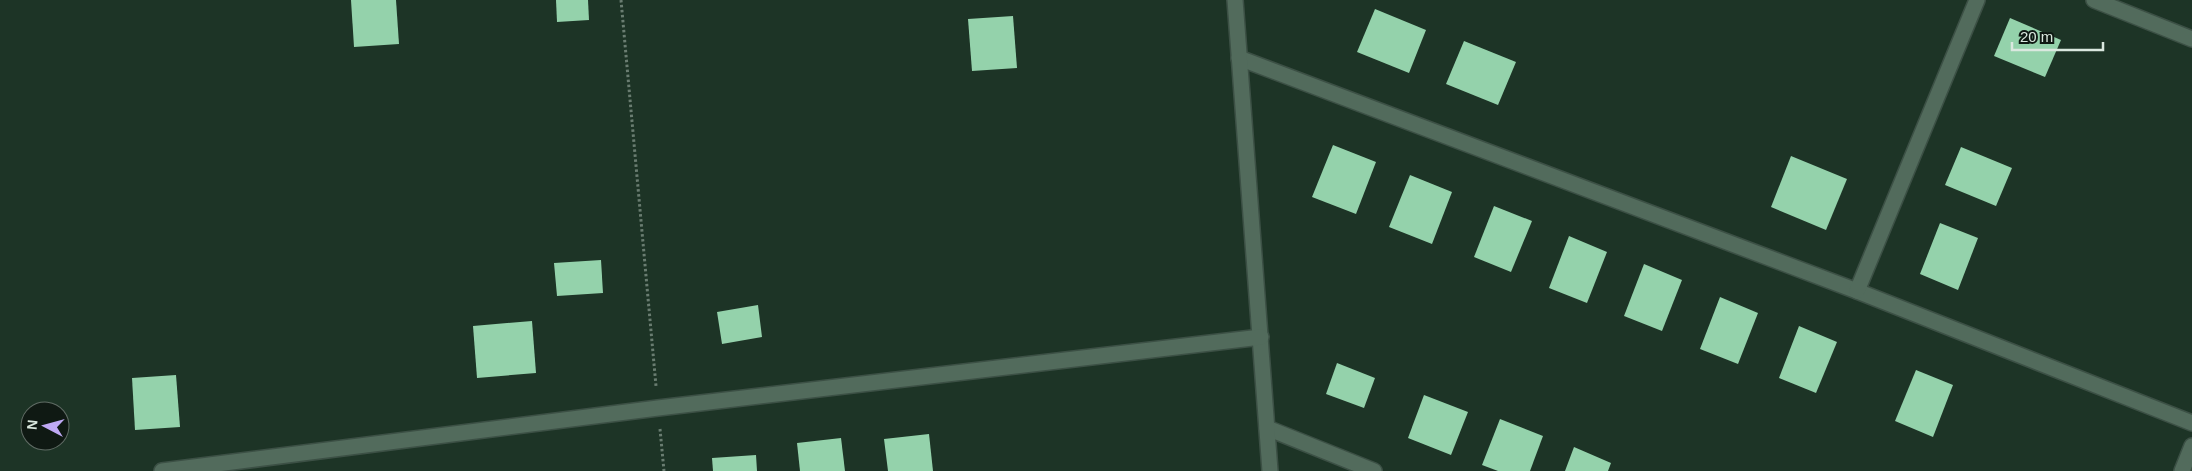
<svg xmlns="http://www.w3.org/2000/svg" width="2192" height="471" font-family="Arial,sans-serif">
  <style>
    .building { fill: #94d2ab }
    .lines { fill: none; stroke-linecap: round; stroke-linejoin: round }
    .lane-casing { stroke: #3c5045; stroke-width: 18 }
    .street-casing { stroke: #3c5045; stroke-width: 18 }
    .path { stroke: #6a7d71; stroke-width: 3; stroke-dasharray: 2.5 2.5; stroke-linecap: butt }
    .lane { stroke: #526b5c; stroke-width: 15 }
    .street { stroke: #526b5c; stroke-width: 15 }
  </style>
  <rect width="100%" height="100%" fill="#1d3426"/>
  <g class="building">
    <path d="M351,0H396L399,44L354,47Z"/>
    <path d="M556,0H588L589,20L557,22Z"/>
    <path d="M1375,9L1426,30L1409,73L1357,52Z"/>
    <path d="M1013,16L1017,68L972,71L968,19Z"/>
    <path d="M2010,18L2061,40L2045,77L1994,56Z"/>
    <path d="M1464,41L1516,62L1498,105L1446,84Z"/>
    <path d="M1333,145L1376,162L1356,214L1312,197Z"/>
    <path d="M1961,147L2012,168L1996,206L1945,185Z"/>
    <path d="M1791,156L1847,179L1826,230L1771,207Z"/>
    <path d="M1410,175L1452,192L1432,244L1389,227Z"/>
    <path d="M1494,206L1532,221L1511,272L1474,257Z"/>
    <path d="M1940,223L1978,238L1958,290L1920,274Z"/>
    <path d="M1569,236L1607,252L1587,303L1549,288Z"/>
    <path d="M601,260L603,293L557,296L554,263Z"/>
    <path d="M1644,264L1682,280L1662,331L1624,316Z"/>
    <path d="M1720,297L1758,313L1738,364L1700,349Z"/>
    <path d="M758,305L762,337L722,344L717,312Z"/>
    <path d="M532,321L536,373L477,378L473,326Z"/>
    <path d="M1799,326L1837,342L1816,393L1779,378Z"/>
    <path d="M1337,363L1375,378L1364,408L1326,394Z"/>
    <path d="M1916,370L1953,385L1933,437L1895,421Z"/>
    <path d="M176,375L180,427L135,430L132,378Z"/>
    <path d="M1424,395L1468,412L1451,455L1408,438Z"/>
    <path d="M1500,419L1543,436L1530,471H1498L1482,465Z"/>
    <path d="M929,434L933,471H888L884,439Z"/>
    <path d="M841,438L845,471H800L797,443Z"/>
    <path d="M1574,447L1611,463L1608,471H1565Z"/>
    <path d="M756,455L757,471H713L712,458Z"/>
  </g>
  <g class="lines">
    <defs>
      <g id="lane">
        <path d="M2094,0L2192,39"/>
        <path d="M1239,58L1857,291L2192,423"/>
        <path d="M1857,291L1977,0"/>
        <path d="M1267,428L1374,471"/>
      </g>
      <g id="street">
        <path d="M1235,0L1270,471"/>
        <path d="M162,471L658,408L1261,337"/>
        <path d="M2182,471L2192,446"/>
      </g>
    </defs>
    <use href="#lane" class="lane-casing"/>
    <use href="#street" class="street-casing"/>
    <g class="path">
      <path d="M621,0L656,386"/>
      <path d="M660,429L664,471"/>
    </g>
    <use href="#lane" class="lane"/>
    <use href="#street" class="street"/>
  </g>
  <g transform="translate(45 426) rotate(276)"><circle r="24" fill="#0f1913" stroke="#606c65"/>
  <path d="M0-4L9 19L0 12L-9 19Z" fill="#bfa9f4"/>
  <text y="-8" font-size="14" font-weight="bold" text-anchor="middle" fill="#dae8df">N</text>
  </g>
  <path d="M2012 42v8h91v-8" fill="none" stroke="#dae8df" stroke-width="2.5"/>
  <text x="2020" y="42" font-size="15" fill="#dae8df" stroke="#0f1913" stroke-width="4" paint-order="stroke">20 m</text>
</svg>
